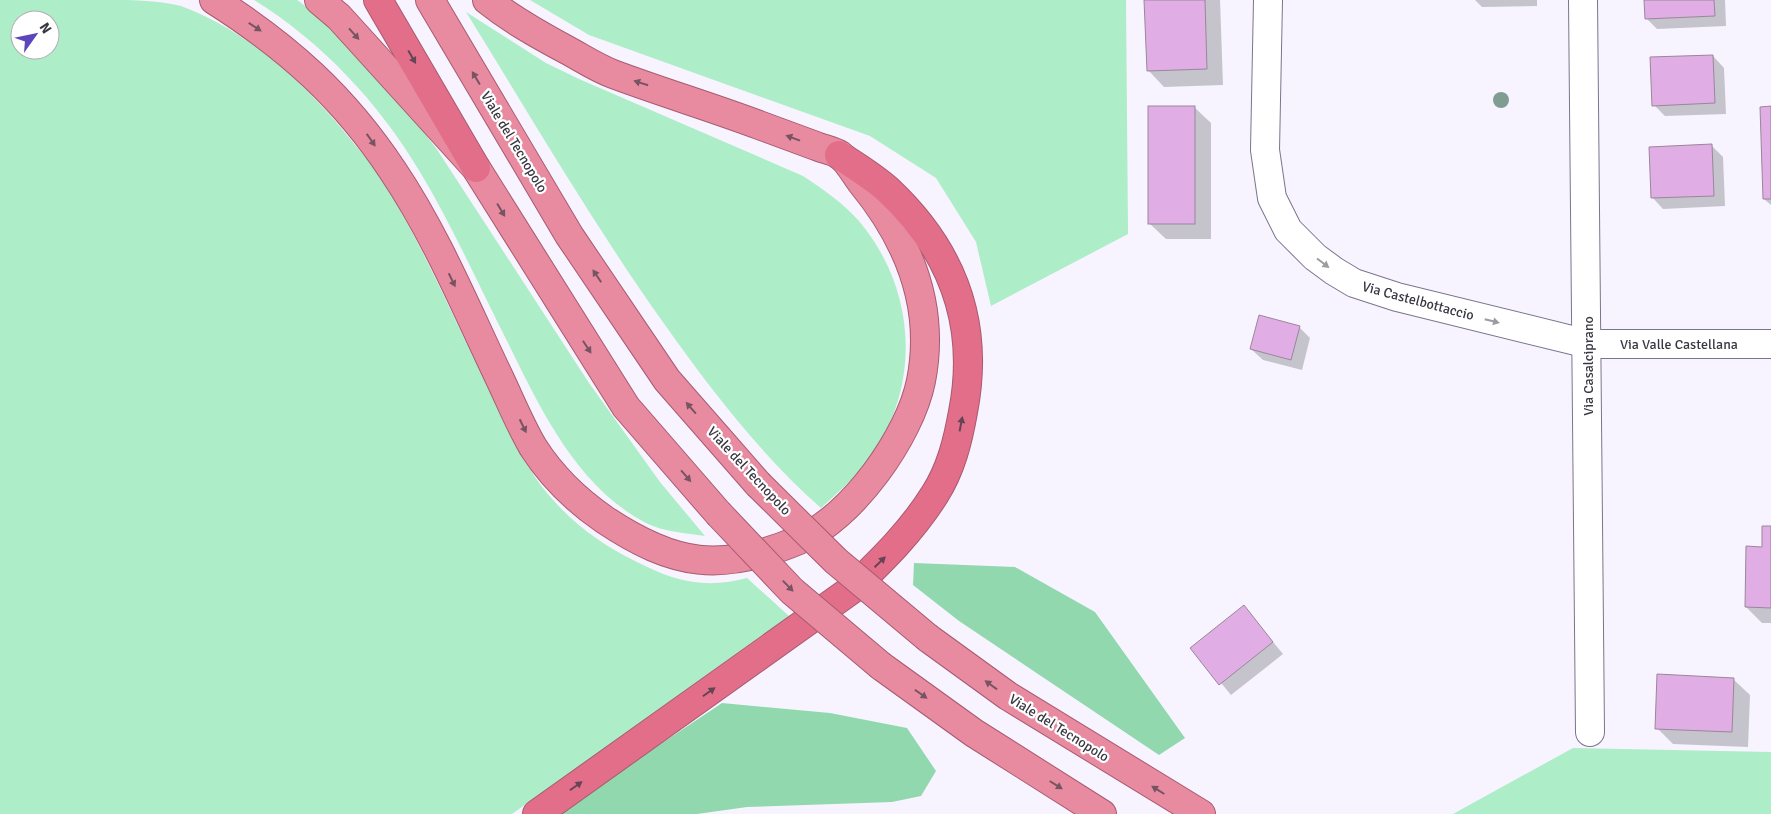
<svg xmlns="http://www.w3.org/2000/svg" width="1771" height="814" font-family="Signika,sans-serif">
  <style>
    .green { fill: #adedc7; fill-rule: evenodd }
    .forest { fill: #91d8af }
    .shadow { fill: #0003 }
    .building { fill: #e0aee4; stroke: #99879a }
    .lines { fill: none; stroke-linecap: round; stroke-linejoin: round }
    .minor-casing { stroke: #7b758c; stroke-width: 30 }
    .trunk-casing { stroke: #a75b70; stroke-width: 30 }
    .motorway-casing { stroke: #a75b70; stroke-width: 30 }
    .minor { stroke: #fff; stroke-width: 28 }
    .trunk { stroke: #e88ba0; stroke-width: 28 }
    .motorway { stroke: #e26e89; stroke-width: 28 }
    .trunk-bridge-casing { stroke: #a75b70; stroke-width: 30; stroke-linecap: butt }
    .trunk-bridge { stroke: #e88ba0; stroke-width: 28 }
    .tree { fill: #819d93 }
    .oneway { fill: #765462 }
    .oneway2 { fill: #634553 }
    .oneway3 { fill: #9c9ba0 }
    .labels { text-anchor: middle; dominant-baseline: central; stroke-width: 4.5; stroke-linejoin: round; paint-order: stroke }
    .street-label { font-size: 14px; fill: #393741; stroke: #fff }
  </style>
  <rect width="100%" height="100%" fill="#f7f4ff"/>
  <g class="green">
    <path d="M0,0C35,0 69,0 104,0C130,0 156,0 181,6C250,32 305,83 351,140C360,152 372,163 380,176C423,245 455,322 491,394C509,431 526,471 554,501C577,527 606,547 637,562C676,582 705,589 747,578L789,616L512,814H0ZM20,20H50V50H20Z"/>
    <path d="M254,0H297L300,2L344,37L385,82L436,148L589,383L660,482L705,536C686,533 664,532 646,523C577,487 541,410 508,343C479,286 453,227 420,172C379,103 322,42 254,0Z"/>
    <path d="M530,0H1126L1128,234L991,306L976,242L936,178L870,136L589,35Z"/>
    <path d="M466,12L546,63L579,79L803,176C823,189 843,203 859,221C918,291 922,390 866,463C853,480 836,494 821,508C760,454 712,391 665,325C593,224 531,117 466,12Z"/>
    <path d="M1573,748L1771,752V814H1453Z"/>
  </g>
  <g class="forest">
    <path d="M914,563L1015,567L1095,612L1185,738L1159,755L959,621L913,585Z"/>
    <path d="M722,703L830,713L907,728L936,771L921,796L892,802L747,807L697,814H556Z"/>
  </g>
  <g class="shadow">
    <path d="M1145,0H1220L1223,85L1164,87L1148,70Z"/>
    <path d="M1475,0H1537V6L1482,7Z"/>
    <path d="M1645,0H1725L1726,26L1657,29L1646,18Z"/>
    <path d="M1713,56L1724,68L1726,114L1665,116L1654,105Z"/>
    <path d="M1194,107L1211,123V239H1166L1149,223Z"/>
    <path d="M1771,107V205L1764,199Z"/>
    <path d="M1712,146L1723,157L1725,206L1663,209L1652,197Z"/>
    <path d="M1299,327L1310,338L1302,370L1263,360L1251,349Z"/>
    <path d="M1771,527V623H1762L1746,607Z"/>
    <path d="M1244,607L1283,654L1231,695L1192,648Z"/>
    <path d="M1733,679L1750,695L1748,747L1673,744L1657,728Z"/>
  </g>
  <g class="building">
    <path d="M1144,0H1205L1207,69L1147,71Z"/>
    <path d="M1644,0H1714L1715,16L1645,19Z"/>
    <path d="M1713,55L1715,103L1652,106L1650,57Z"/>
    <rect x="1148" y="106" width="47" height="118"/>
    <path d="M1771,106V199H1763L1760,107Z"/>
    <path d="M1712,144L1714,196L1651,198L1649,147Z"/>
    <path d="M1259,315L1300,326L1291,360L1250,349Z"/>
    <path d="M1762,526H1771V608L1745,607L1746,546L1762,547Z"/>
    <path d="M1244,605L1273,642L1219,685L1190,648Z"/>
    <path d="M1657,674L1734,678L1732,732L1655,729Z"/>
  </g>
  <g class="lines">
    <defs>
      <g id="minor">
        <path d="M1268,0L1265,150L1272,198L1288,230L1315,257L1334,271L1354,283L1397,297L1588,344H1771"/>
        <path d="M1583,0L1590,732"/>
      </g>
      <g id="trunk">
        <path d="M214,0C288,47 344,97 393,171C436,235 466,308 499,377C510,400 520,425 533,447C552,477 576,500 605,520C674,566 721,573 799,540C852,518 910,436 921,381C936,305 908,239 861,182C855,174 848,161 840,155C834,151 823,149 816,146C797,139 778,132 759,125C711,107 661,92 613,74C597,68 582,58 567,50C539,35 512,20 487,0"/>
        <path d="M319,0L339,17L476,168L626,407L718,513"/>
        <path d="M430,0L569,235L667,380L758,484"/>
        <path d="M928,638L1008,696L1201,814"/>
        <path d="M881,666L974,733L1102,814"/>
      </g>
      <g id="motorway">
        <path d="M378,0L476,168"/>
        <path d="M537,814L851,590C882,560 912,531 935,494C951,469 958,440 963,412C980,325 953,251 888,190C874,177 855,166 839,155"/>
      </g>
    </defs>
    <use href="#minor" class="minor-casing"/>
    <use href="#trunk" class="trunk-casing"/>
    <use href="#motorway" class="motorway-casing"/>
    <use href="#minor" class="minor"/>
    <use href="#trunk" class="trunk"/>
    <use href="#motorway" class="motorway"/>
    <defs>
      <g id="trunk-bridge">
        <path d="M758,484L836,561L928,638"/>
        <path d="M718,513L792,591L881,666"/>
      </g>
    </defs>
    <use href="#trunk-bridge" class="trunk-bridge-casing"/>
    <use href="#trunk-bridge" class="trunk-bridge"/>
  </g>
  <circle class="tree" cx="1501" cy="100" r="8"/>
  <defs><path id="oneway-solid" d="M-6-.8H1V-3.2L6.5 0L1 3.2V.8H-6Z" transform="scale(1.25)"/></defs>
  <g class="oneway">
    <use href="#oneway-solid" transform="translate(255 27) rotate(33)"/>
    <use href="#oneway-solid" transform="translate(354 34) rotate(48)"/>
    <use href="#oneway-solid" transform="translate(476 78) rotate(-121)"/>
    <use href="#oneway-solid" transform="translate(641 83) rotate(-162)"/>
    <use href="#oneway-solid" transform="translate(793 138) rotate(-160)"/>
    <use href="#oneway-solid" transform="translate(371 140) rotate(55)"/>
    <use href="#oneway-solid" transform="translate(501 210) rotate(59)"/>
    <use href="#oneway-solid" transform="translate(597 276) rotate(-124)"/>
    <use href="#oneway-solid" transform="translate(452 280) rotate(64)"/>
    <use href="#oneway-solid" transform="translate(587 347) rotate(57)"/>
    <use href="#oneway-solid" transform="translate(691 408) rotate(-131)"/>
    <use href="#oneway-solid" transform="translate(523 426) rotate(64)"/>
    <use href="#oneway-solid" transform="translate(686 476) rotate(49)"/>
    <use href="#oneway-solid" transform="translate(788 586) rotate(46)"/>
    <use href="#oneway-solid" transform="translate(991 685) rotate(-144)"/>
    <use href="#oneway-solid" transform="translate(921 694) rotate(35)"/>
    <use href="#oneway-solid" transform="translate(1056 785) rotate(32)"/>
    <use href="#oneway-solid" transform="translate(1158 790) rotate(-148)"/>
  </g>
  <g class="oneway2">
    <use href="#oneway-solid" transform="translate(412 57) rotate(60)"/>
    <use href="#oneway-solid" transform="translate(961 424) rotate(-79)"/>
    <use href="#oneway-solid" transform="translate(880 562) rotate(-44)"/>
    <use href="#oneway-solid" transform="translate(709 692) rotate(-35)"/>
    <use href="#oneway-solid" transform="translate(576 786) rotate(-35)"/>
  </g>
  <g class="oneway3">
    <use href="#oneway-solid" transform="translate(1323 263) rotate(37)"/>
    <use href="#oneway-solid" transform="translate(1492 321) rotate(14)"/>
  </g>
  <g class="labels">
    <g class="street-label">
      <text transform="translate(514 142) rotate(59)">Viale del Tecnopolo</text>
      <text transform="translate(1418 301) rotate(15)">Via Castelbottaccio</text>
      <text x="1679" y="344">Via Valle Castellana</text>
      <text transform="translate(1588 366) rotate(-90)">Via Casalciprano</text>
      <text transform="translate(749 471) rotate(47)">Viale del Tecnopolo</text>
      <text transform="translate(1059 728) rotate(32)">Viale del Tecnopolo</text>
    </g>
  </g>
  <g transform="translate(35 35) rotate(57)"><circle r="24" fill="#ffffff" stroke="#b0afb3"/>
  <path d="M0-4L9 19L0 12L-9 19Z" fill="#5c46be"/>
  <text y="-8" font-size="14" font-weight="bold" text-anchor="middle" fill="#393741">N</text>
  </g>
</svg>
